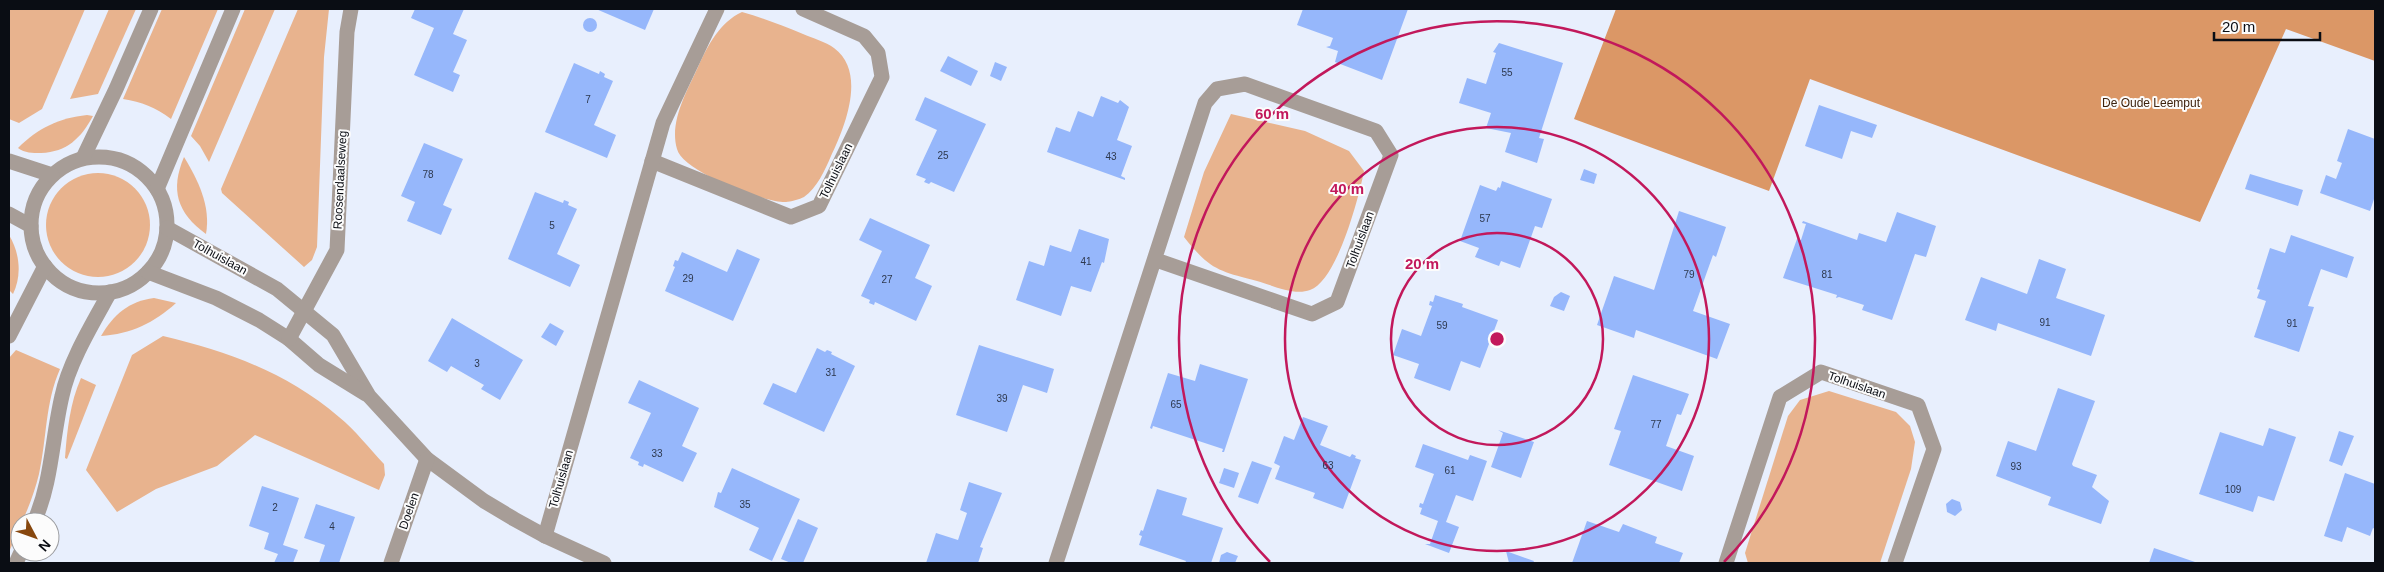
<svg xmlns="http://www.w3.org/2000/svg" width="2384" height="572" font-family="Helvetica,sans-serif">
  <style>
    .green { fill: #e8b38e }
    .forest { fill: #db9766 }
    .building { fill: #96b7fb }
    .lines { fill: none; stroke-linecap: round; stroke-linejoin: round }
    .minor { stroke: #a79d97; stroke-width: 15 }
    .ring { fill: none; stroke: #c2185b; stroke-width: 2.5 }
    .labels { text-anchor: middle; dominant-baseline: central; stroke-width: 4; stroke-linejoin: round; paint-order: stroke }
    .number-label { font-size: 10px; fill: #2d384e }
    .park-label { font-size: 12px; fill: #3e230e; stroke: #fcfcfc }
    .street-label { font-size: 12px; fill: #0a0d14; stroke: #fcfcfc }
    .centre { fill: #c2185b; stroke: #fcfcfc; stroke-width: 2.5 }
    .ring-label { font-size: 15px; text-anchor: middle; font-weight: bold; fill: #c2185b; stroke: #fcfcfc; stroke-width: 4; stroke-linejoin: round; paint-order: stroke }
  </style>
  <rect width="100%" height="100%" fill="#e8effd"/>
  <g class="green">
    <path d="M9,9H85L42,109L19,123L9,119Z"/>
    <path d="M109,9H136L98,94L70,99Z"/>
    <path d="M162,9H218L171,119C155,107 142,102 123,99Z"/>
    <path d="M245,9H275L209,162L200,146L191,136Z"/>
    <path d="M298,9H329L324,57L317,247L312,260L304,267L222,193L221,189Z"/>
    <path d="M742,12C763,18 783,26 803,34C812,38 826,42 834,48C867,72 845,127 831,156C825,170 817,188 804,197C800,199 790,202 786,202C764,203 682,171 677,149C669,122 687,91 698,67C708,45 720,22 742,12Z"/>
    <path d="M1231,114L1305,131L1349,151L1364,171C1359,197 1337,281 1310,290C1294,296 1272,285 1257,281C1219,271 1210,270 1184,237L1204,172Z"/>
    <path d="M87,115L93,116C81,138 67,152 41,153C32,153 25,153 18,148C38,128 59,118 87,115Z"/>
    <path d="M184,157C198,180 211,206 206,234C177,213 170,190 184,157Z"/>
    <circle cx="98" cy="225" r="52"/>
    <path d="M9,235C20,253 22,276 13,294L9,290Z"/>
    <path d="M154,298L176,303C154,323 131,334 101,336C113,315 129,301 154,298Z"/>
    <path d="M163,336C229,352 286,372 339,417C355,430 369,448 384,464L385,475L379,490L255,435L217,466L156,489L117,512L86,470L132,355Z"/>
    <path d="M16,350L60,369C45,403 47,438 39,474C32,503 20,526 9,552V358Z"/>
    <path d="M81,378L96,385L67,459L65,458C67,430 70,403 81,378Z"/>
    <path d="M1829,391L1896,412L1910,426L1915,442L1911,469L1880,563H1748L1745,553L1788,416L1800,400Z"/>
  </g>
  <path class="forest" d="M1616,9H2375V61L2286,29L2200,222L1810,79L1769,191L1574,119Z"/>
  <g class="building">
    <path d="M415,9H464L453,34L467,40L453,72L460,75L453,92L414,75L434,28L411,18Z"/>
    <path d="M596,9H654L645,30Z"/>
    <path d="M1303,9H1408L1382,80L1335,62L1338,51L1326,47L1330,46L1333,38L1297,25Z"/>
    <circle cx="590" cy="25" r="7"/>
    <path d="M1499,43L1563,63L1539,138L1544,139L1537,163L1505,152L1511,133L1486,128L1491,113L1459,103L1467,78L1486,84L1496,53L1493,52Z"/>
    <path d="M948,56L978,71L971,86L940,71Z"/>
    <path d="M995,62L1007,67L1001,81L990,76Z"/>
    <path d="M574,63L599,74L600,71L605,74L604,77L613,81L594,125L616,135L607,158L545,132Z"/>
    <path d="M1101,96L1118,103L1120,100L1129,107L1117,140L1132,146L1121,176L1125,178V180L1047,152L1056,127L1070,132L1078,111L1093,117Z"/>
    <path d="M925,97L986,124L954,192L931,182L929,184L924,182L926,179L916,175L937,130L915,120Z"/>
    <path d="M1819,105L1877,125L1872,138L1851,131L1842,159L1805,146Z"/>
    <path d="M2348,129L2375,139V196L2370,211L2320,193L2326,175L2336,179L2342,163L2337,161Z"/>
    <path d="M424,143L463,159L443,205L452,209L441,235L407,221L415,202L401,196Z"/>
    <path d="M1584,169L1597,174L1594,184L1580,180Z"/>
    <path d="M2250,174L2303,190L2298,206L2245,189Z"/>
    <path d="M1502,181L1552,199L1542,228L1535,226L1520,268L1501,261L1499,266L1475,257L1479,248L1460,241L1480,185L1496,191L1498,187L1500,188Z"/>
    <path d="M535,192L563,203L564,200L569,202L568,205L577,209L557,254L580,265L570,287L508,259Z"/>
    <path d="M1679,211L1726,227L1716,257L1713,255L1693,311L1730,324L1717,359L1636,330L1634,338L1597,325L1614,276L1654,290Z"/>
    <path d="M1897,212L1936,226L1926,257L1915,254L1892,320L1862,310L1864,305L1839,297L1836,298L1837,295L1783,278L1797,239L1801,240L1806,224L1802,223L1803,221L1857,240L1859,233L1886,242Z"/>
    <path d="M870,218L930,245L915,278L932,286L916,321L875,302L874,305L869,303L870,300L861,296L882,251L859,240Z"/>
    <path d="M1079,229L1109,239L1104,263L1102,262L1091,292L1071,286L1061,316L1016,300L1029,261L1044,266L1050,245L1071,252Z"/>
    <path d="M2291,235L2354,257L2347,278L2321,269L2308,306L2314,307L2299,352L2254,337L2266,301L2257,298L2260,290L2257,289L2270,248L2285,253Z"/>
    <path d="M737,249L760,259L733,321L665,291L675,267L673,266L675,260L678,261L682,252L727,272Z"/>
    <path d="M2039,259L2066,269L2056,298L2105,315L2091,356L1998,323L1996,331L1965,320L1981,277L2027,294Z"/>
    <path d="M1561,292L1570,296L1564,311L1550,306L1554,297Z"/>
    <path d="M1435,295L1463,304L1462,307L1498,320L1480,368L1461,361L1450,391L1414,378L1419,364L1393,355L1402,329L1421,336L1432,306L1429,305L1430,301L1433,302Z"/>
    <path d="M452,318L523,360L500,400L481,389L484,385L451,366L447,372L428,361Z"/>
    <path d="M550,323L564,331L556,346L541,337Z"/>
    <path d="M979,345L1054,369L1047,393L1023,385L1007,432L956,415Z"/>
    <path d="M817,348L825,352L827,350L832,352L831,354L855,366L824,432L763,404L773,383L796,393Z"/>
    <path d="M1200,364L1248,379L1224,452H1222L1223,449L1153,426L1152,429L1150,428L1168,373L1195,381Z"/>
    <path d="M1633,375L1689,394L1681,415L1677,414L1666,446L1694,456L1682,491L1609,465L1621,431L1614,429Z"/>
    <path d="M639,380L699,408L682,446L697,453L683,482L644,464L643,467L638,465L639,462L630,458L651,413L628,403Z"/>
    <path d="M2058,388L2095,401L2072,464L2073,466L2097,475L2092,487L2109,501L2101,524L2048,505L2051,497L1996,476L2008,441L2036,451Z"/>
    <path d="M1303,417L1328,426L1320,445L1350,457L1352,454L1356,456L1355,458L1361,460L1343,509L1313,498L1315,493L1275,479L1280,466L1274,463L1284,436L1294,440Z"/>
    <path d="M2269,428L2296,437L2274,501L2258,496L2253,512L2199,494L2220,432L2263,446Z"/>
    <path d="M1498,430L1534,442L1521,478L1491,467L1503,433Z"/>
    <path d="M2339,431L2354,436L2342,466L2329,461Z"/>
    <path d="M1423,444L1468,460L1470,455L1487,461L1473,501L1456,495L1446,522L1459,527L1449,553L1425,544H1430L1438,521L1420,514L1422,508L1419,507L1420,503L1423,504L1434,474L1415,467Z"/>
    <path d="M1252,461L1272,468L1258,504L1238,497Z"/>
    <path d="M732,468L800,499L772,561L749,550L759,528L714,507L718,492L721,493Z"/>
    <path d="M1224,468L1239,473L1234,488L1219,483Z"/>
    <path d="M2345,473L2375,484V529L2373,528L2370,536L2347,527L2342,542L2324,536Z"/>
    <path d="M969,482L1002,493L980,547L983,548L978,563H926L936,533L958,540L967,513L960,510Z"/>
    <path d="M262,486L299,498L283,545L298,550L293,563H274L278,554L264,549L269,533L249,526Z"/>
    <path d="M1157,489L1187,498L1182,515L1223,528L1211,563H1185L1186,561L1139,545L1142,536L1139,535L1141,530L1143,531Z"/>
    <path d="M1952,499L1960,502L1962,510L1955,516L1947,512L1946,504Z"/>
    <path d="M316,504L355,517L339,563H319L325,545L304,538Z"/>
    <path d="M798,519L818,528L803,563H791L781,559Z"/>
    <path d="M1587,521L1619,532L1623,524L1657,537L1655,543L1683,553L1679,563H1572Z"/>
    <path d="M2154,548L2198,563H2149Z"/>
    <path d="M1506,551L1534,561L1533,563H1509Z"/>
    <path d="M1227,552L1238,556L1235,563H1219L1221,555Z"/>
  </g>
  <g class="lines">
    <g class="minor">
      <circle cx="99" cy="225" r="68"/>
      <path d="M83,158L116,89L151,9"/>
      <path d="M9,161L52,175"/>
      <path d="M652,161L791,217L819,206L882,77L878,53L864,36L803,9"/>
      <path d="M157,189L233,9"/>
      <path d="M9,214L31,226"/>
      <path d="M167,228L277,289L333,335L369,396L427,459L484,501L514,519L545,536L604,563"/>
      <path d="M148,272L216,298L259,320L289,339L319,365L366,394"/>
      <path d="M9,336L45,266"/>
      <path d="M289,339L337,250L347,32L351,9"/>
      <path d="M34,522C52,482 52,438 62,396C69,362 93,323 110,292"/>
      <path d="M545,536L663,123L717,9"/>
      <path d="M16,563L21,552"/>
      <path d="M391,563L427,459"/>
      <path d="M1056,563L1205,103L1217,89L1245,84L1376,131L1391,155L1337,302L1312,314L1156,260"/>
      <path d="M1726,563L1780,397L1821,372L1918,405L1934,449L1895,563"/>
    </g>
  </g>
  <g class="ring">
    <circle cx="1497" cy="339" r="106"/>
    <circle cx="1497" cy="339" r="212"/>
    <path d="M1270 562A318 318 0 1 1 1724 562"/>
  </g>
  <g class="labels">
    <g class="number-label">
      <text x="1507" y="72">55</text>
      <text x="588" y="99">7</text>
      <text x="943" y="155">25</text>
      <text x="1111" y="156">43</text>
      <text x="428" y="174">78</text>
      <text x="1485" y="218">57</text>
      <text x="552" y="225">5</text>
      <text x="1086" y="261">41</text>
      <text x="1689" y="274">79</text>
      <text x="1827" y="274">81</text>
      <text x="688" y="278">29</text>
      <text x="887" y="279">27</text>
      <text x="2045" y="322">91</text>
      <text x="2292" y="323">91</text>
      <text x="1442" y="325">59</text>
      <text x="477" y="363">3</text>
      <text x="831" y="372">31</text>
      <text x="1002" y="398">39</text>
      <text x="1176" y="404">65</text>
      <text x="1656" y="424">77</text>
      <text x="657" y="453">33</text>
      <text x="1328" y="465">63</text>
      <text x="2016" y="466">93</text>
      <text x="1450" y="470">61</text>
      <text x="2233" y="489">109</text>
      <text x="745" y="504">35</text>
      <text x="275" y="507">2</text>
      <text x="332" y="526">4</text>
    </g>
    <g class="park-label">
      <text x="2151" y="103">De Oude Leemput</text>
    </g>
    <g class="street-label">
      <text transform="translate(836 171) rotate(-64)">Tolhuislaan</text>
      <text transform="translate(340 180) rotate(-87)">Roosendaalseweg</text>
      <text transform="translate(1360 240) rotate(-70)">Tolhuislaan</text>
      <text transform="translate(220 257) rotate(29)">Tolhuislaan</text>
      <text transform="translate(1857 385) rotate(19)">Tolhuislaan</text>
      <text transform="translate(561 479) rotate(-74)">Tolhuislaan</text>
      <text transform="translate(409 511) rotate(-71)">Doelen</text>
    </g>
  </g>
  <circle cx="1497" cy="339" r="8" class="centre"/>
  <g class="ring-label">
    <text x="1272" y="119">60 m</text>
    <text x="1347" y="194">40 m</text>
    <text x="1422" y="269">20 m</text>
  </g>
  <rect width="2384" height="572" fill="none" stroke="#0a0d14" stroke-width="20"/>
  <g transform="translate(35 537) rotate(131)"><circle r="24" fill="#fcfcfc" stroke="#9b9c9f"/>
  <path d="M0-4L9 19L0 12L-9 19Z" fill="#87470e"/>
  <text y="-8" font-size="14" font-weight="bold" text-anchor="middle" fill="#0a0d14">N</text>
  </g>
  <path d="M2214 32v8h106v-8" fill="none" stroke="#0a0d14" stroke-width="2.5"/>
  <text x="2222" y="32" font-size="15" fill="#0a0d14" stroke="#fcfcfc" stroke-width="4" paint-order="stroke">20 m</text>
</svg>
